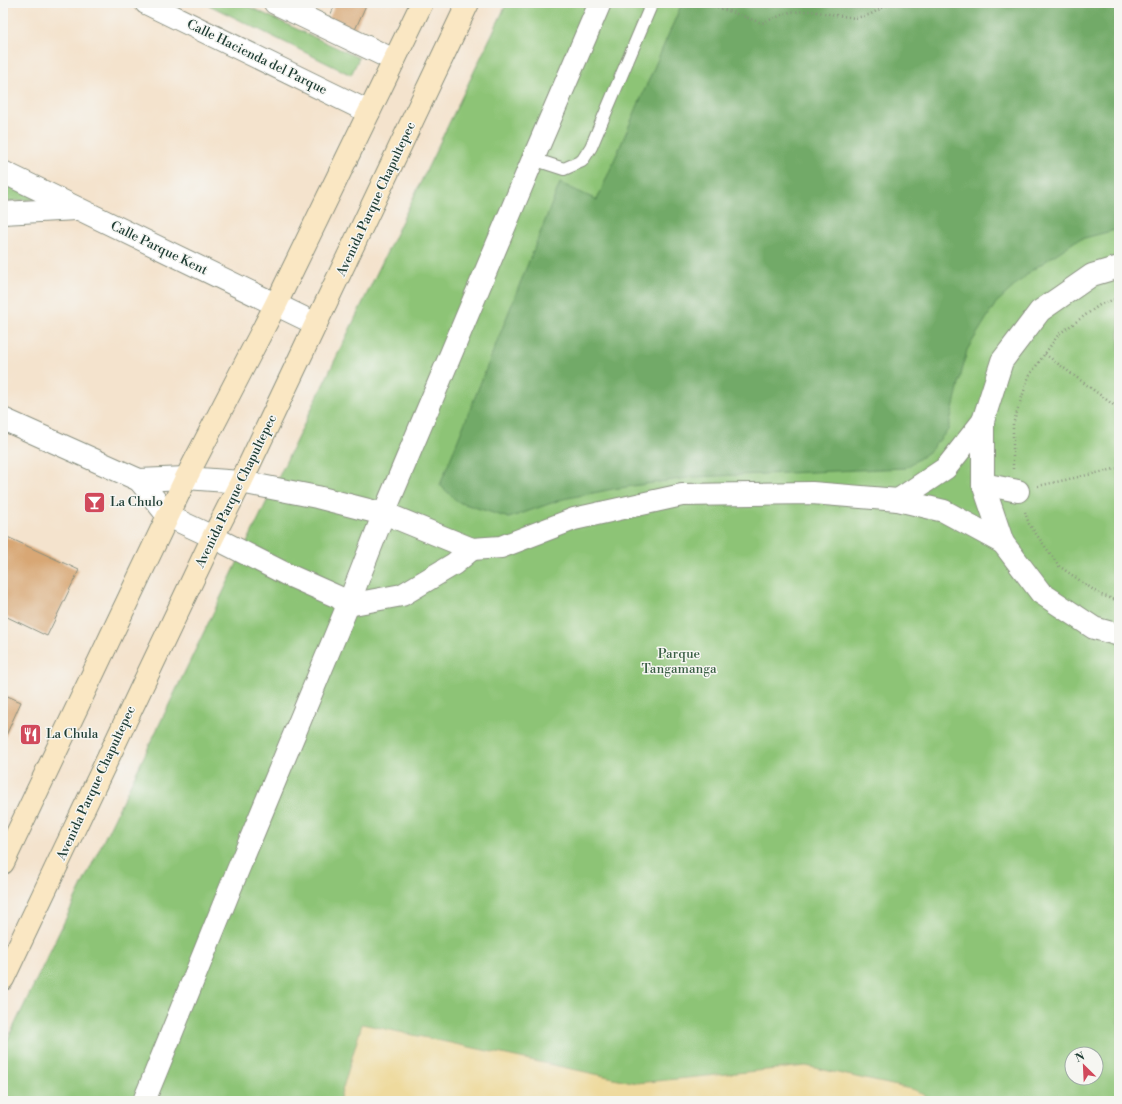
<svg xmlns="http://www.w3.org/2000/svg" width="1122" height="1104" font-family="'Libre Bodoni',serif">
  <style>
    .green { fill: #8dc476; stroke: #568055; fill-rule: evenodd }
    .forest { fill: #72aa67; stroke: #48744e }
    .sand { fill: #eeda9e; stroke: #868c69 }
    .building { fill: #d8a774 }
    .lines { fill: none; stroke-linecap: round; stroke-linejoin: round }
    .lane-casing { stroke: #8a9080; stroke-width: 14 }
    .street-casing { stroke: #8a9080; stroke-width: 24 }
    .secondary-casing { stroke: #8a9080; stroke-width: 24 }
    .path { stroke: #8a9080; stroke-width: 2.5; stroke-dasharray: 1 3; stroke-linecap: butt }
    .lane { stroke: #fff; stroke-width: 12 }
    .street { stroke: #fff; stroke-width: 22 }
    .secondary { stroke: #fae7c3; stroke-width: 22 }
    .labels { text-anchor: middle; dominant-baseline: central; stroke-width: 3; stroke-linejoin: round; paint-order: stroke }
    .street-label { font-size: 13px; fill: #1f3d34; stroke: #f6f6f2 }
    .poi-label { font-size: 13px; fill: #1f3d34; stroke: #f6f6f2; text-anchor: start }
    .park-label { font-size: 13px; fill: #3a5f44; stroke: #f6f6f2 }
  </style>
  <rect width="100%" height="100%" fill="#f6f6f2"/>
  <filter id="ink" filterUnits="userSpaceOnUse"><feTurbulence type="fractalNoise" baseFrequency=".025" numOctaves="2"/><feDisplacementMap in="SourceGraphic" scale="8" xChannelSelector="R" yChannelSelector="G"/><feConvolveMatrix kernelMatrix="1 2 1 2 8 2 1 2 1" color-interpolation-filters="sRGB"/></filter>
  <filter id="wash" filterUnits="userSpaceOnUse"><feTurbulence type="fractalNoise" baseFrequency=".012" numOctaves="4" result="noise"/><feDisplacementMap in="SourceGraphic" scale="16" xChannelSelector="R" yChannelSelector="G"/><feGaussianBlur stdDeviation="0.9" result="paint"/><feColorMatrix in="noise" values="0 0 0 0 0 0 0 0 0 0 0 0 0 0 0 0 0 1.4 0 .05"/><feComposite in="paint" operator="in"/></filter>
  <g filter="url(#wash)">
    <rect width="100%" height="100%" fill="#f4e3cd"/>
    <g class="green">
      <path d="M205,3H241L359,58L351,75Z"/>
      <path d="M507,3H1119V1101H3V1049ZM1072,1054H1096V1078H1072Z"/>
      <path d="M3,183L39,199L3,202Z"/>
    </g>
    <path class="forest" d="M682,3H1119V229L1077,240L1031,271L996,303L967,350L948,430L929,452L905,468L693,477L613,489L563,499L509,518L458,502L440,485L560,183L597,200Z"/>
    <path class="sand" d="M362,1024L637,1083L806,1066L915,1090L933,1101H339Z"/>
    <g id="blocks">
      <g class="building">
        <path d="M336,3H367L354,32L328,20Z"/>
        <path d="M3,535L79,570L47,636L3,615Z"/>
        <path d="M3,694L21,702L3,742Z"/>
      </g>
    </g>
  </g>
  <g filter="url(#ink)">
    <use href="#blocks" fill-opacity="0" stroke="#8a9080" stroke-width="1"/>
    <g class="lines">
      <defs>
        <path id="lane" d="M533,159L564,169L582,161L591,147L652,3"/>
        <g id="street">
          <path d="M146,3L369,112"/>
          <path d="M275,3L394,60"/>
          <path d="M3,172L316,324"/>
          <path d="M3,213L76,209"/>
          <path d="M1119,267L1092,275L1040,311L1002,361L983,421V484L1003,543L1041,593L1094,628L1119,635"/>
          <path d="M3,419L139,480L186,478L241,482L317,497L372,511L384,513L472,549L501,547L574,519L682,495L812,493L898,500L944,511L1003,543"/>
          <path d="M139,480L168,516L213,537L286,574L338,597L348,605L402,595L454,564L472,549"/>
          <path d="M983,484L1018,491"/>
          <path d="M898,500L946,468L983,421"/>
          <path d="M144,1101L237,872L348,605L384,513L533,159L600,3"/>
        </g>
        <g id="secondary">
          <path d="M3,863L186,478L276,304L422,3"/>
          <path d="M3,979L213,537L241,482L468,3"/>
        </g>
      </defs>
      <use href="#lane" class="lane-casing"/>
      <use href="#street" class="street-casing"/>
      <use href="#secondary" class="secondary-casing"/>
      <g class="path">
        <path d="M706,3L762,23L790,12L811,11L855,18L869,15L884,7L889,3"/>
        <path d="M1045,354L1119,409"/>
        <path d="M1013,469V424L1029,376L1059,334L1101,304L1119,298"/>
        <path d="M1038,486L1119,468"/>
        <path d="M1025,512L1029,524L1059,566L1101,595L1119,601"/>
      </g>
      <use href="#lane" class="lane"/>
      <use href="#street" class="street"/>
      <use href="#secondary" class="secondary"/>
    </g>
  </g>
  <defs>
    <symbol id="bar-square" viewBox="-11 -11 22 22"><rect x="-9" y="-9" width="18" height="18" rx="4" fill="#d1495b" stroke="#f6f6f2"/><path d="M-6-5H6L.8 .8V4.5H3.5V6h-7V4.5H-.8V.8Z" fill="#fff"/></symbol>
    <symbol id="restaurant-square" viewBox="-11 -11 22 22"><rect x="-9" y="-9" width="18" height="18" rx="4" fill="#d1495b" stroke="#f6f6f2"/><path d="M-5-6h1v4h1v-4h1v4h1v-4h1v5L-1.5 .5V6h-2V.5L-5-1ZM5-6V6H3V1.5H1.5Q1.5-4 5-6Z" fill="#fff"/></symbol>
  </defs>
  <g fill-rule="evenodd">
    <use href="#bar-square" x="82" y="490" width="25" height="25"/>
    <use href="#restaurant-square" x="18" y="722" width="25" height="25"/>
  </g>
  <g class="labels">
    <g class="street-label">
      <text transform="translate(257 57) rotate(26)">Calle Hacienda del Parque</text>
      <text transform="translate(376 199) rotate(-65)">Avenida Parque Chapultepec</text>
      <text transform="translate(159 248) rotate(26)">Calle Parque Kent</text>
      <text transform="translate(236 491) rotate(-64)">Avenida Parque Chapultepec</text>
      <text transform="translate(96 783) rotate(-65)">Avenida Parque Chapultepec</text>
    </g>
    <g class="poi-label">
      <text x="110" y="502">La Chulo</text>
      <text x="46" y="734">La Chula</text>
    </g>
    <g class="park-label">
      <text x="679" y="654">Parque<tspan x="679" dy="15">Tangamanga</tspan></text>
    </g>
  </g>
  <rect width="1122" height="1104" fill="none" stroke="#f6f6f2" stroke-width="16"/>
  <g transform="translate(1084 1066) rotate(336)"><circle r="19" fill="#f6f6f2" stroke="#a0aca6"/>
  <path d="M0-3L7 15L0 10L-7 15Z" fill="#d1495b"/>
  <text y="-6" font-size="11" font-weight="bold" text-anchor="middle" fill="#1f3d34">N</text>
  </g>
</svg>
